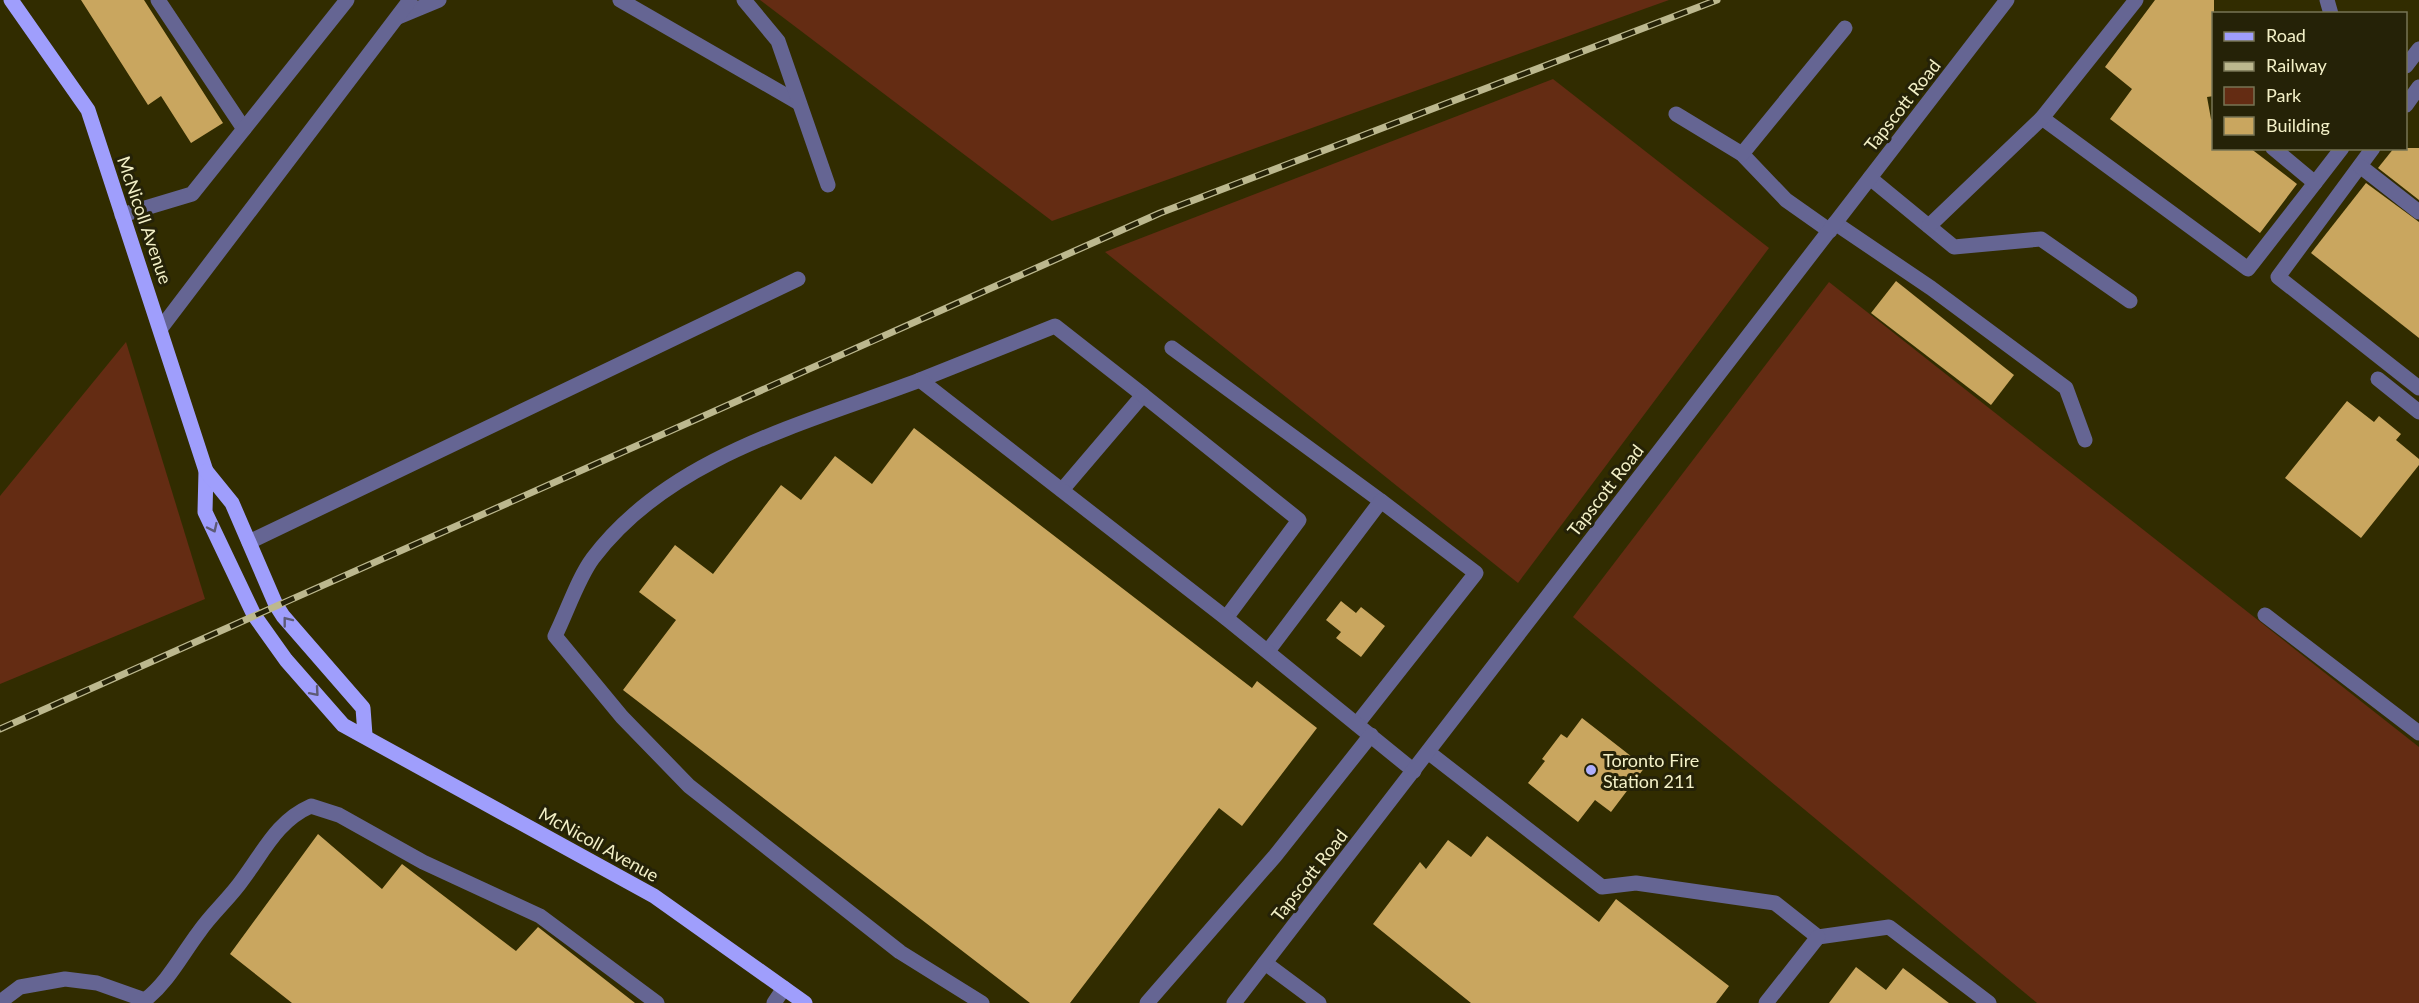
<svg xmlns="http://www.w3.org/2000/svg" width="2419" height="1003" font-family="Lato,sans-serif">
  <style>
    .green { fill: #642c13 }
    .building { fill: #c9a65f }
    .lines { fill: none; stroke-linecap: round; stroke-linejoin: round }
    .minor { stroke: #656593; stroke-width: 15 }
    .major { stroke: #9f9efc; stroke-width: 15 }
    .rail-casing { stroke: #bcb88e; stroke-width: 7 }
    .rail { stroke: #252207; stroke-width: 4.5; stroke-dasharray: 14; stroke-linecap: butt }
    .oneway { stroke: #5c5a75 }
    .poi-dot { fill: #aeaefb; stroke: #252207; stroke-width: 2 }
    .labels { text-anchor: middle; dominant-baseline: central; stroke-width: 6; stroke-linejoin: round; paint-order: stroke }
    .street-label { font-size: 18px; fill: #f3f0c7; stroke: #252207 }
    .poi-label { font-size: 18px; fill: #f3f0c7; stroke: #252207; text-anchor: start }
  </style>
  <rect width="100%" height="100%" fill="#312c00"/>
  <g class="green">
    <path d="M760,0H1669L1052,221Z"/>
    <path d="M1553,79L1769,248L1518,583L1105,252Z"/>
    <path d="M1829,282L2419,747V1003H2037L1573,617Z"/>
    <path d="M126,342L205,599L0,684V496Z"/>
  </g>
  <g class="building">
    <path d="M81,0H144L223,123L191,143L161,96L148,105Z"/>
    <path d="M2155,0H2214V96L2207,97L2211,119L2214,121V148H2250L2297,184L2260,233L2110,119L2132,89L2105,67Z"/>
    <path d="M2394,148H2419V200L2378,168Z"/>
    <path d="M2366,183L2419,222V338L2311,253Z"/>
    <path d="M1896,281L2014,375L1991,405L1871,313Z"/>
    <path d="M2347,401L2374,422L2379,416L2401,434L2396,440L2419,459V465L2361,538L2285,478Z"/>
    <path d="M914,428L1252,688L1257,681L1317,728L1242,826L1219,808L1070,1003H1030L623,690L676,620L639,592L675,545L713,574L781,485L801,500L835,456L872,484Z"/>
    <path d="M1341,601L1356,613L1361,607L1385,626L1361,657L1336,638L1341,632L1326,620Z"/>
    <path d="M1582,718L1645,767L1611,812L1595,800L1578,822L1528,783L1545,761L1542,759L1561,734L1567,738Z"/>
    <path d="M318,834L382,889L402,864L516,951L538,927L635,1003H292L230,954Z"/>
    <path d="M1487,836L1599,922L1616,899L1729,986L1716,1003H1471L1373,924L1420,862L1426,869L1448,840L1471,857Z"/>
    <path d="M1856,967L1886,990L1903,968L1949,1003H1829Z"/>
  </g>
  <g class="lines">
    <g class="minor">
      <path d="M158,0L244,129"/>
      <path d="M620,0L799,103"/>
      <path d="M744,0L778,41L828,185"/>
      <path d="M2327,0L2331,14"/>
      <path d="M398,17L439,0"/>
      <path d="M2406,66L2419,49"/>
      <path d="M2406,105L2419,87"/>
      <path d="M1676,114L1742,154L1786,200L1830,231"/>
      <path d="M2042,118L2248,269L2315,183"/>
      <path d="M2273,148L2315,183L2342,148"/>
      <path d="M2373,148L2278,277L2419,388"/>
      <path d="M1742,154L1845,28"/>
      <path d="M2360,166L2419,212"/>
      <path d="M1870,178L1954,247L2041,239L2130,301"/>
      <path d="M122,215L192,194L347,0"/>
      <path d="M1835,223L1931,288L2066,388L2085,440"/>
      <path d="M1929,226L2042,118L2136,0"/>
      <path d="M161,328L410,0"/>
      <path d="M1172,348L1381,501"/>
      <path d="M2378,379L2419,412"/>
      <path d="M920,380L1055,326L1143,395L1062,490"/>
      <path d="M1143,395L1299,520L1226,618"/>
      <path d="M249,542L798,279"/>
      <path d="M2265,615L2419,733"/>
      <path d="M1268,651L1381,501L1476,573L1357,724"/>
      <path d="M1428,752L1602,887L1636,883L1775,903L1818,937L1889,927L1989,1003"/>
      <path d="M1265,963L1319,1003"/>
      <path d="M0,1002L20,987L65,979L97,983L145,1000C168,982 181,956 199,932C212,913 230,898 243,879C264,851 277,821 311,806L339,815L423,862L540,916L657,1003"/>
      <path d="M774,1003L784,988"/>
      <path d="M982,1003L900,952L689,786L622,717L555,636C567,612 578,578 593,558C670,456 807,423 920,380L1226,618L1414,771"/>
      <path d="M1147,1003L1275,856L1371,735"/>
      <path d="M1234,1003L2007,0"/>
      <path d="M1766,1003L1818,937"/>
    </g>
    <g class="major">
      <path d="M11,0L88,110L206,471L205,512L254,615L286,660L343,725L654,896L805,1003"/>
      <path d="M206,471L232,503L276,605L283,616L363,708L365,735"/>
    </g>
    <defs>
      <path id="rail" d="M0,729L1160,213L1717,0"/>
    </defs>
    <use href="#rail" class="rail-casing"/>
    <use href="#rail" class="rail"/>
  </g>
  <defs><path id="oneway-chevron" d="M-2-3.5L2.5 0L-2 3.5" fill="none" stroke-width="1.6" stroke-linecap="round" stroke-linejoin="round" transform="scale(1.5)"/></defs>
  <g class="oneway">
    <use href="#oneway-chevron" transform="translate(213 528) rotate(65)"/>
    <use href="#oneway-chevron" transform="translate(287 621) rotate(-128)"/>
    <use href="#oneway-chevron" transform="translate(315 692) rotate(49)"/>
  </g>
  <circle class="poi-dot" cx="1591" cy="770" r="6"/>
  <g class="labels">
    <g class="street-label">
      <text transform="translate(1902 105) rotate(-52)">Tapscott Road</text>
      <text transform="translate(145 220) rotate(71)">McNicoll Avenue</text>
      <text transform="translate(1605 490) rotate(-52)">Tapscott Road</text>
      <text transform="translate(599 844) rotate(29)">McNicoll Avenue</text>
      <text transform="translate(1309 875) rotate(-52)">Tapscott Road</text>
    </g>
    <g class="poi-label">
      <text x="1603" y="760">Toronto Fire<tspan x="1603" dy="21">Station 211</tspan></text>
    </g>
  </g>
  <rect x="2212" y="12" width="195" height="138" fill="#252207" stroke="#777454" stroke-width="1.5"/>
  <rect x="2224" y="32" width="30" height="9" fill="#9f9efc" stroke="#777454" stroke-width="1.5"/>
  <text x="2266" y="42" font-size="18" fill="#f3f0c7">Road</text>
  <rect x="2224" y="62" width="30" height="9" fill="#bcb88e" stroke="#777454" stroke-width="1.5"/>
  <text x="2266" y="72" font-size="18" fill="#f3f0c7">Railway</text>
  <rect x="2224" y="87" width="30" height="18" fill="#642c13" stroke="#777454" stroke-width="1.5"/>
  <text x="2266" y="102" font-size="18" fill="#f3f0c7">Park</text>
  <rect x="2224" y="117" width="30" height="18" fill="#c9a65f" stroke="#777454" stroke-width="1.5"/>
  <text x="2266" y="132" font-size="18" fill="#f3f0c7">Building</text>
</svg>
